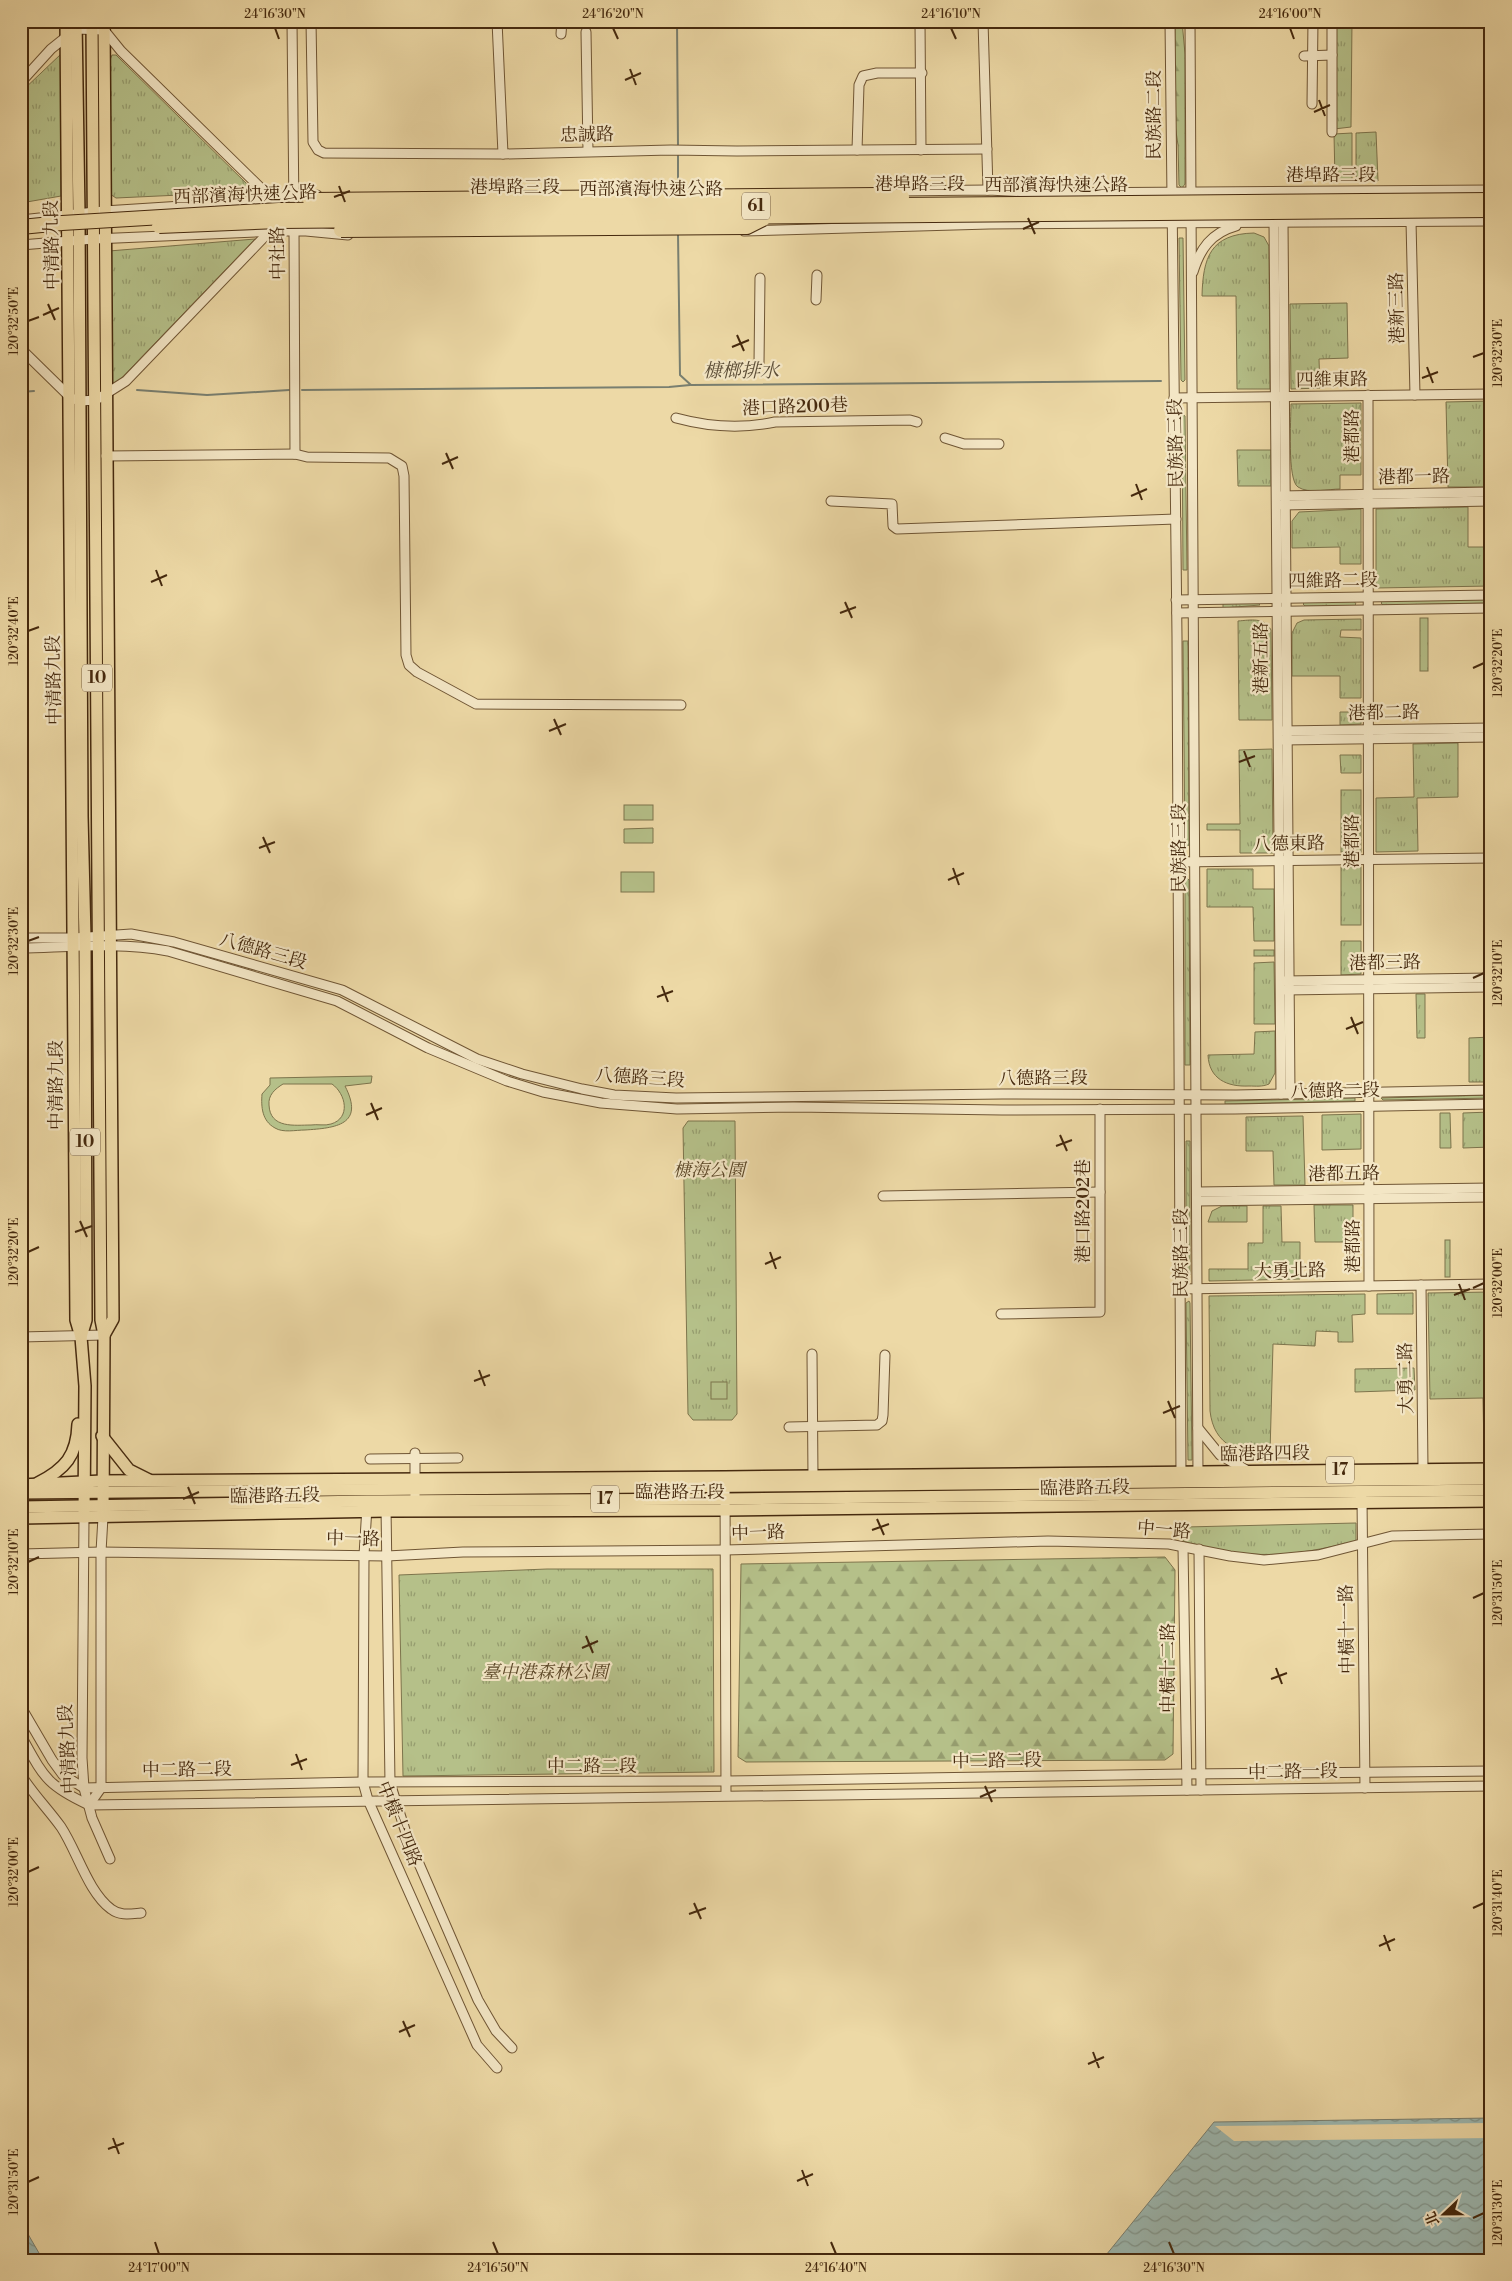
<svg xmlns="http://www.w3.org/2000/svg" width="1512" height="2281" font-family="'Libre Bodoni','Noto Serif TC',serif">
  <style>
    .grass { fill: url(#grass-tufts); stroke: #7d744c }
    .forest { fill: url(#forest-firs); stroke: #7d744c }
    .pitch { fill: #b5c089; stroke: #7d744c; fill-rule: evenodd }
    .water { fill: url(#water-waves); stroke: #797f70 }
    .pier { fill: #edd9a6 }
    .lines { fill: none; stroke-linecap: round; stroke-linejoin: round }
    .stream { stroke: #797f70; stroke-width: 2 }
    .minor-casing { stroke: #6f5534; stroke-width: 11 }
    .major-casing { stroke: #45290e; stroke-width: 14 }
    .minor { stroke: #f3e6c5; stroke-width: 9 }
    .major { stroke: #edd9a6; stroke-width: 11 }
    .highway-bridge-casing { stroke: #45290e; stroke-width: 16; stroke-linecap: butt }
    .highway-bridge { stroke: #edd9a6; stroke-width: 14 }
    .ticks { fill: none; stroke: #45290e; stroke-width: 2 }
    .labels { text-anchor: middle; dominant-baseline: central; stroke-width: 4.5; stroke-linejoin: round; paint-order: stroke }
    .shield { fill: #f3e6c5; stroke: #796245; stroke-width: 1 }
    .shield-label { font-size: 16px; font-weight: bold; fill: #45290e }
    .street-label { font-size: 18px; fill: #45290e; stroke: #f3e6c5 }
    .park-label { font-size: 18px; font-style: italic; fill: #5b4727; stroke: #f3e6c5 }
    .water-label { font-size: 19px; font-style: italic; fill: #5b4d37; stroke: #f3e6c5 }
    .neatline { fill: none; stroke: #45290e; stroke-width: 2 }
    .ticks-label { font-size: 12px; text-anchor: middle; fill: #45290e }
  </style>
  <defs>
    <pattern id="grass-tufts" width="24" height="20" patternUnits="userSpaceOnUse" patternTransform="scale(1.25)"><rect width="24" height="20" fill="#b5c089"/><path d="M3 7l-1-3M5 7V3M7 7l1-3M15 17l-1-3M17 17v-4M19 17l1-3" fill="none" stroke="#959c6e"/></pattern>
    <pattern id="forest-firs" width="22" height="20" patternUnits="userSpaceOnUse" patternTransform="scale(1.25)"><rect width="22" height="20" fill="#b5c089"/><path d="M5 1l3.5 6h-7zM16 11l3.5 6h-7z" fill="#959c6e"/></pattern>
    <pattern id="water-waves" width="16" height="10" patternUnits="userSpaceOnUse" patternTransform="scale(1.25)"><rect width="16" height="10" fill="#9cb8b1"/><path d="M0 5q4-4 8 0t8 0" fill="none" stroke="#81968e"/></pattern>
  </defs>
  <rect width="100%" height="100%" fill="#edd9a6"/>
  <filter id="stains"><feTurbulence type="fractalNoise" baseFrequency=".004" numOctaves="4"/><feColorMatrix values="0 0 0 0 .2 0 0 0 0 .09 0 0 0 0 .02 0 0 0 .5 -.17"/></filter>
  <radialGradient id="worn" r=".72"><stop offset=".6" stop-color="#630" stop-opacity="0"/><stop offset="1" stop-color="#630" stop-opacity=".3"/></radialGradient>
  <g class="grass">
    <path d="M1335,21H1352L1351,127L1334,129Z"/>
    <path d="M61,54V196L21,203V92Z"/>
    <path d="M112,55H116L250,187L249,189L244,192L116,198L110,194V60Z"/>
    <path d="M1376,132L1378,181H1356V133Z"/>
    <path d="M1352,133V181H1335L1334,134Z"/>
    <path d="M1254,233L1264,237L1269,246L1270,389H1237L1236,296H1202C1203,258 1210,234 1254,233Z"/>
    <path d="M1179,238H1183L1185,380L1183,382L1181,380Z"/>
    <path d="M255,239L110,390L109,251Z"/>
    <path d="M1347,303L1348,358L1319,359L1320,388L1291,389L1290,304Z"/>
    <path d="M1491,401V487H1448L1446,402Z"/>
    <path d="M1361,403V475H1340V489C1329,489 1308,494 1298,487C1287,480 1291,419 1291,404Z"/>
    <path d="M1182,414L1185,416L1187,570H1183Z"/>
    <path d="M1237,450H1271V486H1238Z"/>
    <path d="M1468,507V547H1491V586L1376,588V509Z"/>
    <path d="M1361,509V564H1340V547L1292,548V521L1299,512Z"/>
    <path d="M1491,599V603L1383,605L1381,603L1383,601Z"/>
    <path d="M1354,601L1356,604L1354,606H1305L1303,604L1305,602Z"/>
    <path d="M1223,603H1258L1260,605L1223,608Z"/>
    <rect x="1420" y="618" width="8" height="53"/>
    <path d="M1361,619V630H1341L1340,637L1361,638V698H1340V676H1292V633L1297,623L1304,620Z"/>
    <path d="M1238,621C1251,620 1264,617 1271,630L1272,720H1239Z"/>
    <path d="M1183,641H1188L1189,845L1186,847L1185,844Z"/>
    <path d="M1340,712H1361V724L1340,725Z"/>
    <path d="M1458,743V797L1417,798L1418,851L1376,852V798L1414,797L1413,744Z"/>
    <path d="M1272,749L1273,853H1240V830H1207V824H1240L1239,750Z"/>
    <path d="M1340,755H1361V773H1341Z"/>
    <rect x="1341" y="790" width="20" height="62"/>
    <rect x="1341" y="867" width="20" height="58"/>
    <path d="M1207,869H1253V889H1274V941H1254L1253,907H1207Z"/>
    <path d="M1187,878L1189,880L1190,1065H1185V880Z"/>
    <path d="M1341,941H1361V974L1341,975Z"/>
    <rect x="1254" y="950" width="20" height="6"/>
    <path d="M1274,962L1275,1024H1254V963Z"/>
    <path d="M1416,994H1425V1038H1417Z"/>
    <path d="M1275,1031V1073L1269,1084C1262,1087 1256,1086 1249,1086C1227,1087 1209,1079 1208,1055L1254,1054L1255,1032Z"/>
    <path d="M1491,1037V1082H1469V1038Z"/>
    <path d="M1491,1095V1098L1383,1100L1381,1098Z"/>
    <path d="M1355,1098V1101L1225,1104V1101Z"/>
    <path d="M1491,1112V1147L1463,1148V1113Z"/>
    <path d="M1440,1113H1450L1451,1148H1440Z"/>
    <path d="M1361,1114V1149L1322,1150V1115Z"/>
    <path d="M1303,1116L1305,1185H1274L1273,1151H1246V1117Z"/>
    <path d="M688,1121H735L737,1414L732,1420H693L688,1414L683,1128Z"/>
    <path d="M1186,1141H1190V1274L1189,1276L1186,1274Z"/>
    <path d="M1314,1205H1353V1242H1315Z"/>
    <path d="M1222,1206H1247V1222H1208L1212,1211Z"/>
    <path d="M1263,1206H1281L1282,1242H1300V1279L1209,1281V1269H1248V1243H1263Z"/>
    <rect x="1445" y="1240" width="5" height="37"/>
    <path d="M1484,1240H1491V1277H1485Z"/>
    <path d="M1491,1292V1451H1484L1483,1398L1430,1399L1428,1293Z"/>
    <path d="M1413,1293V1314H1377V1294Z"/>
    <path d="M1365,1294V1314L1352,1315L1353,1342H1338V1332L1316,1331L1315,1346L1273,1344L1270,1453C1239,1454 1214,1446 1210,1411L1209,1296Z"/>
    <path d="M1189,1301L1190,1303L1192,1460H1188L1186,1303Z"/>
    <path d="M1414,1368L1415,1390L1355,1392V1369Z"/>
    <path d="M1356,1523V1541C1307,1553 1267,1560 1216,1549C1205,1547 1193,1545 1183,1541L1185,1527Z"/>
    <path d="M547,1569H713L714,1772L403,1776L399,1575Z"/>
  </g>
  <g class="forest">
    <path d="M1175,21H1182L1185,54V184L1182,188L1179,185L1178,145L1174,118Z"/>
    <path d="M1165,1557L1175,1570L1173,1754L1165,1760L746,1762L738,1757L741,1564Z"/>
  </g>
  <g class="pitch">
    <rect x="624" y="805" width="29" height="15"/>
    <path d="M653,828V843H624V829Z"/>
    <rect x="621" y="872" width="33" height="20"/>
    <path d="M372,1076L371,1083L345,1086C365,1125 336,1128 305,1130C296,1130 283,1133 275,1128C262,1121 261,1107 262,1094L270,1085V1078ZM283,1084H332C346,1094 351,1118 331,1124C325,1126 317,1124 311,1125C295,1125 270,1129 269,1105C268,1095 275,1089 283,1084Z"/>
    <rect x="711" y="1382" width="16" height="17"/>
  </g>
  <g class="water">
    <path d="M1491,2118V2260H1102L1214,2122Z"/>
    <path d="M21,2222L43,2260H21Z"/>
  </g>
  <path class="pier" d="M1491,2123V2138L1234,2141L1215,2126Z"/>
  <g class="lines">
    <g class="stream">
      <path d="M677,21L678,146"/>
      <path d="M678,154V191"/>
      <path d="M678,234L680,375L691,385L1161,381"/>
      <path d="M137,390L207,395L289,390"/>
      <path d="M302,390L669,387L690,385"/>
      <path d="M21,392L34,391"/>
    </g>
    <defs>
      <g id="minor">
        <path d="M292,21L294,214"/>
        <path d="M311,21L313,142L318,150L324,153L503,154L671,150L737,151L987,149"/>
        <path d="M497,21L503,154"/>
        <path d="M920,21L921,150"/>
        <path d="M983,21L988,190"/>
        <path d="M1170,21L1177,637L1181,1478"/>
        <path d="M1190,21L1198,1476"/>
        <path d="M586,32L588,151"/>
        <path d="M561,34L562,21"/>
        <path d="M1304,56L1332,55"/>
        <path d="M21,82L51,49L76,29L104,30L121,51L273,200"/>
        <path d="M1312,104L1313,21"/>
        <path d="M1332,132V21"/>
        <path d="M857,150L859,85L863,76L877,73H922"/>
        <path d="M893,191L988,190L1052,193L1491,190"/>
        <path d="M278,200L294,195H317"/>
        <path d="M21,220L104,211L275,200"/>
        <path d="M1411,221L1415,395"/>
        <path d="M1274,222L1281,1094"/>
        <path d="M1283,222L1290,1094"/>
        <path d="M294,227L295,454"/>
        <path d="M744,231L989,224L1491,221"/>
        <path d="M21,245L94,239L279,231H306L348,235"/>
        <path d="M1193,272C1200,249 1211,233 1236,226"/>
        <path d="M816,300L817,275"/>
        <path d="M21,349L71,398L80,401L96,400L126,381L270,231"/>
        <path d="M759,363L760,278"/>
        <path d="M1368,395L1369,1286"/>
        <path d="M1174,398L1491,394"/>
        <path d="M676,418C709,427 742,429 775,422L910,420L917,422"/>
        <path d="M945,438L964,444H999"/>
        <path d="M106,456L295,454L307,457L389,458L402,466L404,476L406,655L409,665L417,672L476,704L681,705"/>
        <path d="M1281,496L1491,492"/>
        <path d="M831,501L892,504L893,526L897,529L1176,519"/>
        <path d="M1282,505L1491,501"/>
        <path d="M1176,600L1491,595"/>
        <path d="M1177,613L1491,608"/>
        <path d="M1281,731L1491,728"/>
        <path d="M1283,740L1491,737"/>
        <path d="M1178,862L1491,858"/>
        <path d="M21,938H74L131,934L174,942L342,990L477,1059L522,1074L582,1089L614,1095L676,1098L1002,1094L1236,1095L1491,1090"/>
        <path d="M21,948C70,947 119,942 168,951L337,1001L428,1048L507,1081L543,1092L601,1103L677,1109L794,1107L1002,1110L1235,1109L1491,1104"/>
        <path d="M1284,981L1491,978"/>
        <path d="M1285,990L1491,987"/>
        <path d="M1197,1192L1491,1188"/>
        <path d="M883,1196L1100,1192"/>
        <path d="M1197,1201L1491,1197"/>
        <path d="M1421,1285L1423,1469"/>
        <path d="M1180,1289L1491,1284"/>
        <path d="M1001,1314L1100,1312V1109"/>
        <path d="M21,1337L104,1335"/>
        <path d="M812,1354L813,1477"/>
        <path d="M789,1427L877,1425L882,1421L883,1415L885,1355"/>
        <path d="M1198,1428L1220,1455L1248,1471"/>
        <path d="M415,1453V1507"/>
        <path d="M370,1459L458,1458"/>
        <path d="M725,1481L726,1795"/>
        <path d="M1362,1498L1365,1788"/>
        <path d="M367,1507L364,1555L363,1782L368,1800L477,2045L497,2068"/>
        <path d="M386,1507L390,1783L407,1836L478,2000L496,2031L512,2048"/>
        <path d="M84,1517L82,1758L84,1788L92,1818L110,1859"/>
        <path d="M1183,1547L1187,1790"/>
        <path d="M1199,1549L1201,1790"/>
        <path d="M21,1554L101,1552L387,1556L463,1552L725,1550L1048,1541L1169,1544L1230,1556L1264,1560L1318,1555L1392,1536L1491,1534"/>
        <path d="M21,1707L52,1760L63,1775L84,1788L363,1782L727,1781L1185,1774L1491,1771"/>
        <path d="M21,1736C44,1777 46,1785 89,1805L1491,1786"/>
        <path d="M21,1775C33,1794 48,1809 61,1827C77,1851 88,1892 111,1909C120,1916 130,1914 141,1913"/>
        <path d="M89,1805L101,1788V1552L103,1517"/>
      </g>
      <g id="major">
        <path d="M66,21L76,1320L81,1337L85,1386L84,1517"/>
        <path d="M76,21L79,213L82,816L85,937L86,1320L81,1337"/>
        <path d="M92,21L101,1320L104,1335L103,1517"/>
        <path d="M104,1335L113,1319L104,21"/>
        <path d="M102,1436L129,1470L149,1480"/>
        <path d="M38,1483C65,1469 77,1456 78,1424"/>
        <path d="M21,1485L102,1481L725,1477L1491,1469"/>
        <path d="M21,1493L1491,1479"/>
        <path d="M21,1507L367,1501L725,1499L1491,1490"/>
        <path d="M21,1518L386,1511L726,1510L1491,1501"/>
      </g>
    </defs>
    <use href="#minor" class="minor-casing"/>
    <use href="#major" class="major-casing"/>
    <use href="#minor" class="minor"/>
    <use href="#major" class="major"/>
    <defs>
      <g id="highway-bridge">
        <path d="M310,200L879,195L902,197"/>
        <path d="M159,226L279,221L1491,210"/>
        <path d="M21,227L62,223L279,210L1491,200"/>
        <path d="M341,230L747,227L763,219"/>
      </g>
    </defs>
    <use href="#highway-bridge" class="highway-bridge-casing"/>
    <use href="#highway-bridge" class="highway-bridge"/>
  </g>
  <path class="ticks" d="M275,28L279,39M613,28L618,39M951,28L956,39M1290,28L1294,39M630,69L636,85M625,80L641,73M1319,100L1325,116M1314,112L1330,105M339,186L345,202M334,197L350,191M1028,218L1035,234M1023,229L1039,222M48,304L55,320M43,315L59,308M28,321L39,317M737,335L744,351M732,347L749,340M1473,357L1484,353M1427,367L1433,383M1422,378L1438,372M446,453L453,469M442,464L458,457M1136,484L1142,500M1131,496L1147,489M156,570L162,586M151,582L167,575M845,602L852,618M840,613L856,607M28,631L39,627M1473,668L1484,663M554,719L561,735M549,731L566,724M1244,751L1250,767M1239,762L1255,756M263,837L270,853M259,848L275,842M953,868L959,885M948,880L964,873M28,941L39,937M1473,978L1484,973M662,986L668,1002M657,997L673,991M1351,1017L1358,1034M1346,1029L1363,1022M371,1103L378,1120M366,1115L382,1108M1060,1135L1067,1151M1056,1146L1072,1140M80,1221L87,1237M75,1232L92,1226M28,1252L39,1247M770,1252L776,1269M765,1264L781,1257M1459,1284L1465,1300M1473,1288L1484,1283M1454,1295L1470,1289M479,1370L485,1386M474,1381L490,1375M1168,1401L1175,1418M1163,1413L1180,1406M188,1487L195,1504M183,1499L199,1492M877,1519L884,1535M872,1530L889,1524M28,1562L39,1557M1473,1598L1484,1593M586,1636L593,1653M582,1648L598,1641M1276,1668L1282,1684M1271,1679L1287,1673M296,1754L302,1770M291,1765L307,1759M985,1786L992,1802M980,1797L996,1790M28,1872L39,1867M694,1903L701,1919M1473,1908L1484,1903M689,1914L706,1908M1384,1935L1390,1951M1379,1946L1395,1939M403,2021L410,2037M399,2032L415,2025M1093,2052L1099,2068M1088,2064L1104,2057M113,2138L119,2154M108,2149L124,2143M802,2170L808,2186M797,2181L813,2174M28,2182L39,2177M1473,2218L1484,2213M155,2242L159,2254M493,2242L498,2254M831,2242L836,2254M1169,2242L1174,2254"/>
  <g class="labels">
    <g class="shield">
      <rect x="742" y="192.5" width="28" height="27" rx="4"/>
      <rect x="82" y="664.5" width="30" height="27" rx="4"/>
      <rect x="70" y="1128.5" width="30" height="27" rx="4"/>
      <rect x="1326" y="1456.5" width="28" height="27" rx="4"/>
      <rect x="591" y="1485.5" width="28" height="27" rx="4"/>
    </g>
    <g class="shield-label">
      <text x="756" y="206">61</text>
      <text x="97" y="678">10</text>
      <text x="85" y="1142">10</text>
      <text x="1340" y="1470">17</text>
      <text x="605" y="1499">17</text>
    </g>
    <g class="street-label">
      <text transform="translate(1154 115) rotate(-90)">民族路二段</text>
      <text transform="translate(587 135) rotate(-1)">忠誠路</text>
      <text x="1331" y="175">港埠路三段</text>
      <text x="920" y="184">港埠路三段</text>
      <text x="1056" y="185">西部濱海快速公路</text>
      <text x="515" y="187">港埠路三段</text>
      <text x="651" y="189">西部濱海快速公路</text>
      <text transform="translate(245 195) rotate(-2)">西部濱海快速公路</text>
      <text transform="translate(52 245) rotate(-91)">中清路九段</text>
      <text transform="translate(278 253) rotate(-91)">中社路</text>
      <text transform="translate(1397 308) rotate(-91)">港新三路</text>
      <text transform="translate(1332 380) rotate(-1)">四維東路</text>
      <text transform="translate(795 407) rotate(-2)">港口路200巷</text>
      <text transform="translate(1352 436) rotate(-90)">港都路</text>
      <text transform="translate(1176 443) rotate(-91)">民族路三段</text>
      <text transform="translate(1414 477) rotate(-1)">港都一路</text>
      <text transform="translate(1333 581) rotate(-1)">四維路二段</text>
      <text transform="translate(1261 658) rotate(-90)">港新五路</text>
      <text transform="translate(54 680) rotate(-91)">中清路九段</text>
      <text transform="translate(1384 713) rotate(-1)">港都二路</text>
      <text transform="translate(1352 841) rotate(-90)">港都路</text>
      <text transform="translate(1289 844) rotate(-1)">八德東路</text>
      <text transform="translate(1179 848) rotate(-90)">民族路三段</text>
      <text transform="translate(263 951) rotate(16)">八德路三段</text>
      <text transform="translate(1385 963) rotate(-1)">港都三路</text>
      <text transform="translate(640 1078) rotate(4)">八德路三段</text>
      <text x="1043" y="1078">八德路三段</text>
      <text transform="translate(56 1085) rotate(-90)">中清路九段</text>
      <text transform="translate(1335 1091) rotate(-1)">八德路二段</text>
      <text transform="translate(1344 1174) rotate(-1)">港都五路</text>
      <text transform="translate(1083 1211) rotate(-90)">港口路202巷</text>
      <text transform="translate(1353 1246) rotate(-90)">港都路</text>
      <text transform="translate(1181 1253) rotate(-90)">民族路三段</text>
      <text transform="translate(1290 1271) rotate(-1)">大勇北路</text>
      <text transform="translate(1406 1378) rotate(-91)">大勇二路</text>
      <text transform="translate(1265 1454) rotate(-1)">臨港路四段</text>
      <text transform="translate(1085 1488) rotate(-1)">臨港路五段</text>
      <text x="680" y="1492">臨港路五段</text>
      <text transform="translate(275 1496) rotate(-1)">臨港路五段</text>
      <text transform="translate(1164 1530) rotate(5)">中一路</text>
      <text transform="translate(758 1533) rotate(-2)">中一路</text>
      <text transform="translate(353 1539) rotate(1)">中一路</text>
      <text transform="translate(1347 1629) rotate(-91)">中橫十一路</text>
      <text transform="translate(1168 1668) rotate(-90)">中橫十二路</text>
      <text transform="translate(68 1749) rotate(-93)">中清路九段</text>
      <text transform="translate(997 1761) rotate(-1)">中二路二段</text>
      <text x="592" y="1766">中二路二段</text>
      <text transform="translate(187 1770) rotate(-1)">中二路二段</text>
      <text transform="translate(1293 1772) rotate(-1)">中二路一段</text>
      <text transform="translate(399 1824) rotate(68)">中橫十四路</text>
    </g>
    <g class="park-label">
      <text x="709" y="1170">槺海公園</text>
      <text x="545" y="1672">臺中港森林公園</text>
    </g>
    <g class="water-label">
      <text x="741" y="371">槺榔排水</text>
    </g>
  </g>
  <rect width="1512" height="2281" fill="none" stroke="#edd9a6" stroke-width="55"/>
  <g transform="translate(1444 2214) rotate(248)" stroke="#f3e6c5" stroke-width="4" paint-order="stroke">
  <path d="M0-4L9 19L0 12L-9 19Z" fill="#45290e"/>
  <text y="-8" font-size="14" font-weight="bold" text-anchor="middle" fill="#45290e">北</text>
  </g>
  <rect x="28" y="28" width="1456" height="2226" class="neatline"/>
  <g class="ticks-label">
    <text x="275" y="18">24°16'30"N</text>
    <text x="613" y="18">24°16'20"N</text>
    <text x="951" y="18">24°16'10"N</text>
    <text x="1290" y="18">24°16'00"N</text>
    <text transform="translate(14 321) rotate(-90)" y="4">120°32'50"E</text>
    <text transform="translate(1498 353) rotate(-90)" y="4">120°32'30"E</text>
    <text transform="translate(14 631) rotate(-90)" y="4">120°32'40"E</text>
    <text transform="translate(1498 663) rotate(-90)" y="4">120°32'20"E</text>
    <text transform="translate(14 941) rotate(-90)" y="4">120°32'30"E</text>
    <text transform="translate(1498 973) rotate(-90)" y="4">120°32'10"E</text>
    <text transform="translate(14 1252) rotate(-90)" y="4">120°32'20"E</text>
    <text transform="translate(1498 1283) rotate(-90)" y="4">120°32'00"E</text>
    <text transform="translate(14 1562) rotate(-90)" y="4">120°32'10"E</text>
    <text transform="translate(1498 1593) rotate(-90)" y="4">120°31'50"E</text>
    <text transform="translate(14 1872) rotate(-90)" y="4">120°32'00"E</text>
    <text transform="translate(1498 1903) rotate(-90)" y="4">120°31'40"E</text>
    <text transform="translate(14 2182) rotate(-90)" y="4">120°31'50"E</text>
    <text transform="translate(1498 2213) rotate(-90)" y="4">120°31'30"E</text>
    <text x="159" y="2272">24°17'00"N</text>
    <text x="498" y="2272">24°16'50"N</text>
    <text x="836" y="2272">24°16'40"N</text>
    <text x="1174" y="2272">24°16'30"N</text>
  </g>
  <rect width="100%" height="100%" filter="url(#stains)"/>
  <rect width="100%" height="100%" fill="url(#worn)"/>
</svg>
